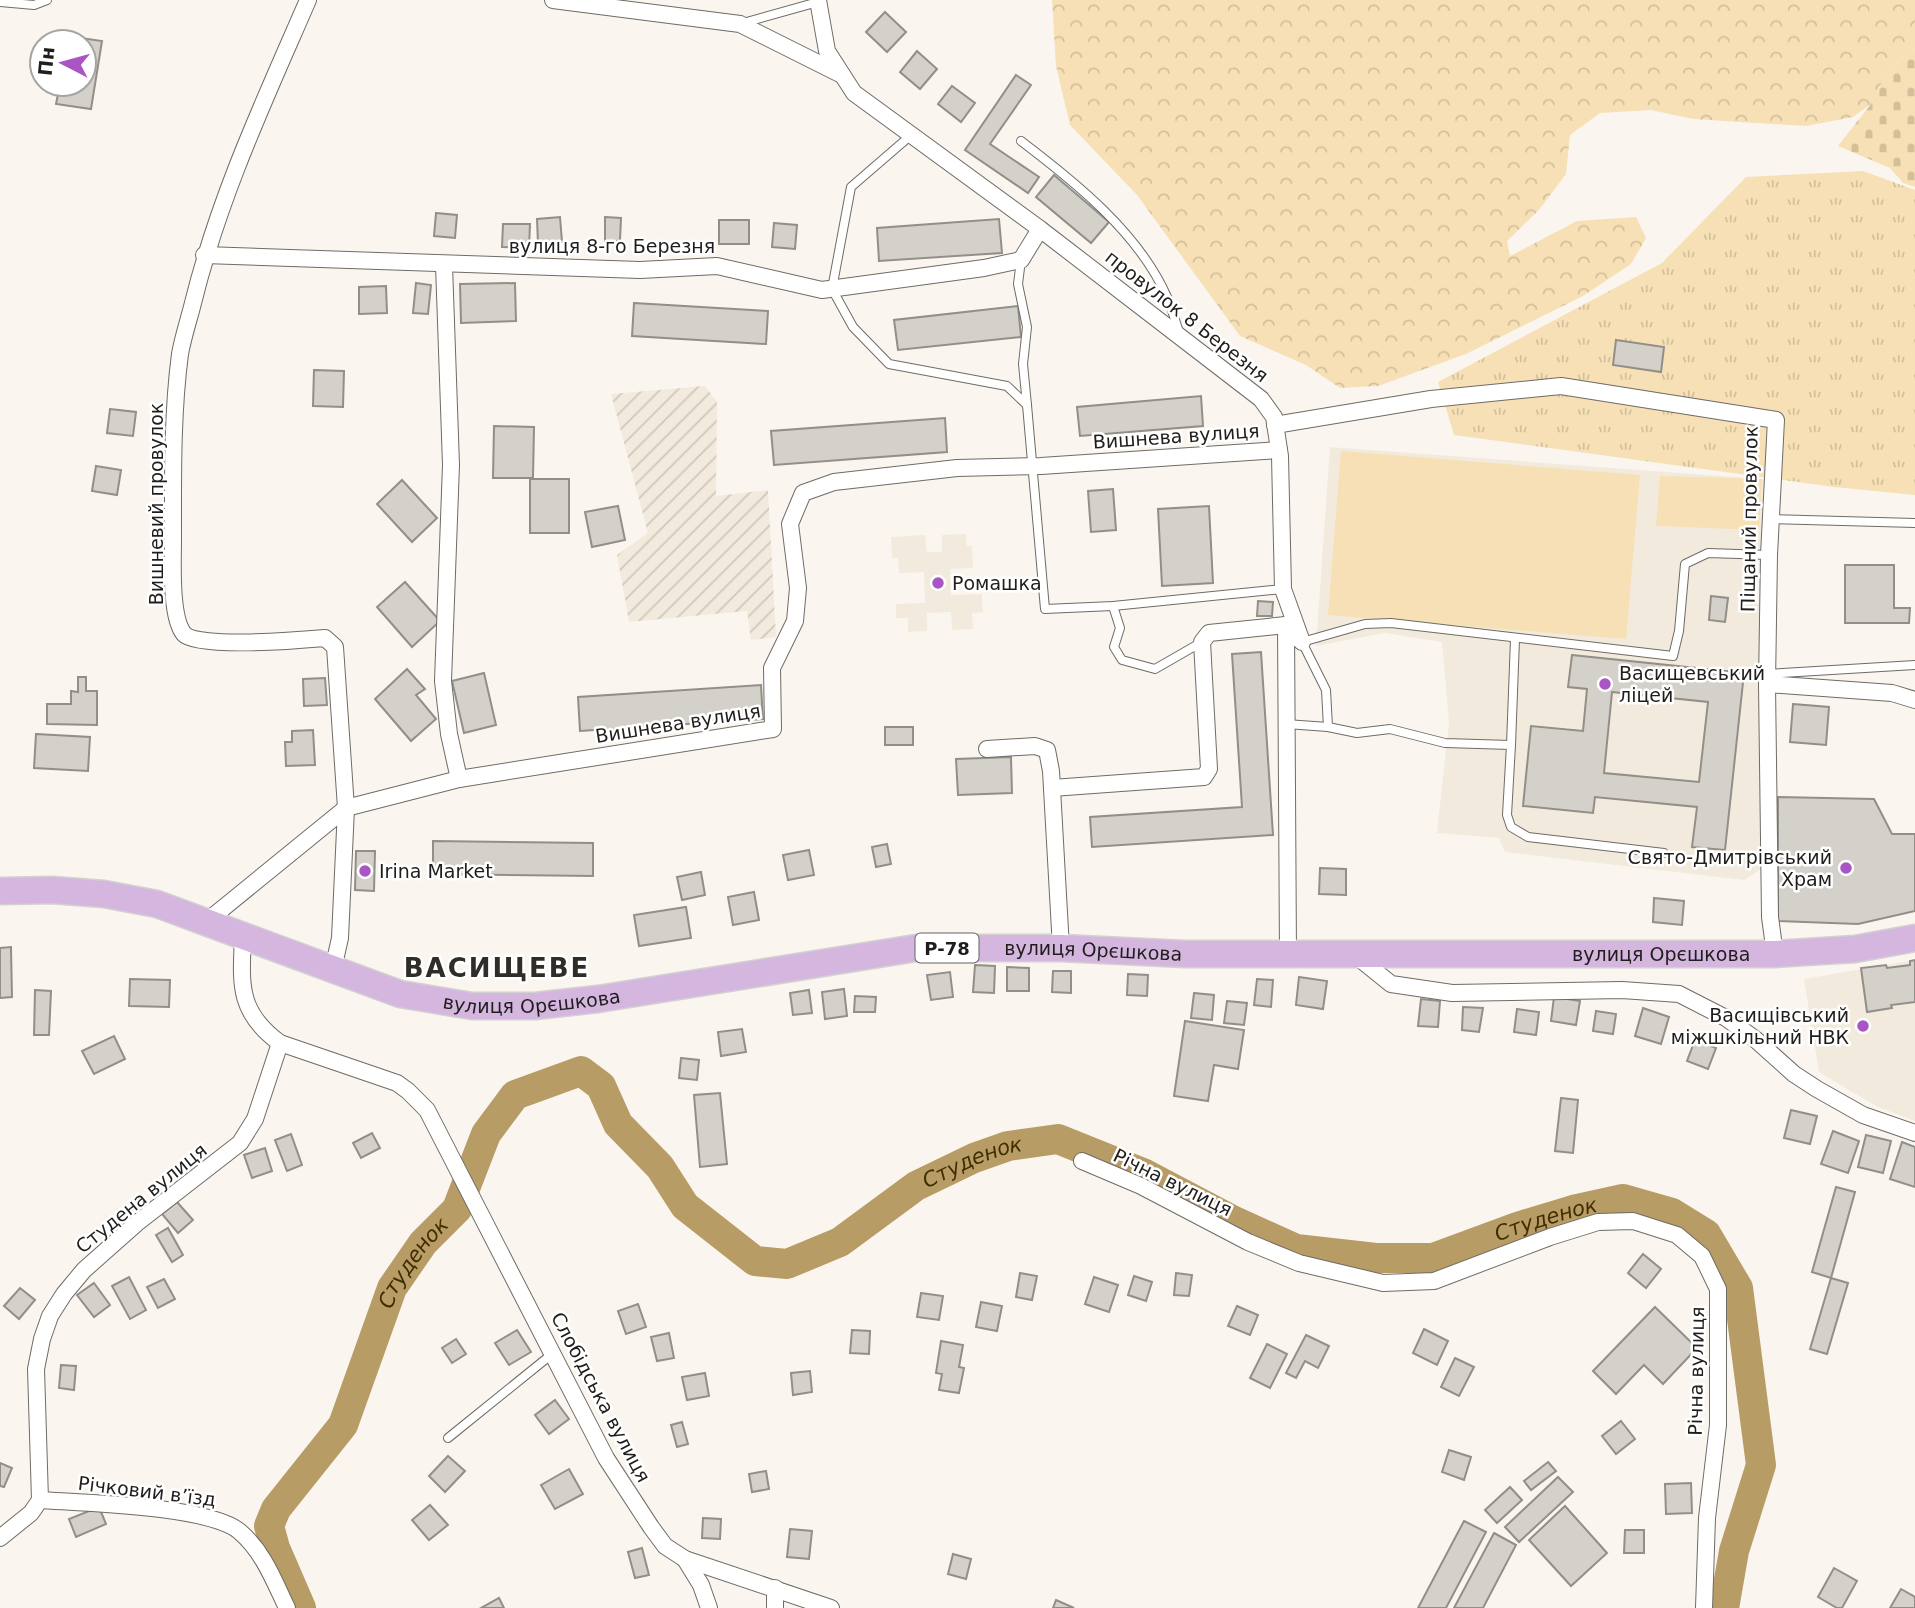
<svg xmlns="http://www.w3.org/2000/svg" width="1915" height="1608" font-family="'DejaVu Sans',sans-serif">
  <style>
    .built { fill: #f2eadc }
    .industrial { fill: url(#industrial-furrows) }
    .grass { fill: url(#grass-tufts) }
    .forest { fill: url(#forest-crowns) }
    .cemetery { fill: url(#cemetery-stones) }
    .park { fill: #f7e0b5 }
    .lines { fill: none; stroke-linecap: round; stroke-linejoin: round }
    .river { stroke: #b79c66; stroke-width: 30 }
    .building { fill: #d4d1ca; stroke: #928e88; stroke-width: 2; fill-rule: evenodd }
    .lane-casing { stroke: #6f6b65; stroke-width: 10 }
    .street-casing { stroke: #6f6b65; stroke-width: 18 }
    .primary-casing { stroke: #d2d2d2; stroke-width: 29 }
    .lane { stroke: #fff; stroke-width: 8 }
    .street { stroke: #fff; stroke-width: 16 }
    .primary { stroke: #d4b6df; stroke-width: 26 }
    .poi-dot { fill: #a955c4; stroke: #fff; stroke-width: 2.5 }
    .labels { text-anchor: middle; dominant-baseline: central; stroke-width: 5; stroke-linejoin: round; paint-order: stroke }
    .shield { fill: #fff; stroke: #626260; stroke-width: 2 }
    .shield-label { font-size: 18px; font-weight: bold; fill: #1f1e1c }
    .street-label { font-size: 19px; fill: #1f1e1c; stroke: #fff }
    .poi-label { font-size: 19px; fill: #1f1e1c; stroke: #fff; text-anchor: start }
    .water-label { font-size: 21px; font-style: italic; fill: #412e00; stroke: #fff }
    .district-label { font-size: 26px; font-weight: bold; letter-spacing: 2px; fill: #2f2d27; stroke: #fff }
  </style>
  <defs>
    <pattern id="industrial-furrows" width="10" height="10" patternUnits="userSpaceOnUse" patternTransform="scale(1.75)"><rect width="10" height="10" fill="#f2eadc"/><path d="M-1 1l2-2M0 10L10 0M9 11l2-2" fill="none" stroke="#cfc8bc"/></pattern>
    <pattern id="grass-tufts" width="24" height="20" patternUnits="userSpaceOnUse" patternTransform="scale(1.75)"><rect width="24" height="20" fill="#f7e0b5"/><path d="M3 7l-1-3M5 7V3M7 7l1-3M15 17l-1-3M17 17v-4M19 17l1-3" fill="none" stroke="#d3c09b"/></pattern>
    <pattern id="forest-crowns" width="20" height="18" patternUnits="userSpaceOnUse" patternTransform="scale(1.75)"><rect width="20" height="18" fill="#f7e0b5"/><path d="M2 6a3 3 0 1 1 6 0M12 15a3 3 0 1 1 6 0" fill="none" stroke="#d3c09b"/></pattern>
    <pattern id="cemetery-stones" width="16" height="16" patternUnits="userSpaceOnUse" patternTransform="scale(1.75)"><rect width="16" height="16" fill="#f7e0b5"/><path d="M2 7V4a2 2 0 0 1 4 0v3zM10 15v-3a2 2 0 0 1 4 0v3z" fill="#d3c09b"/></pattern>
  </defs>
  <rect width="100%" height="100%" fill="#faf6ef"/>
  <g class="built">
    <path d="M1330,447L1774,480L1767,558H1748L1745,602L1766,604L1761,869L1744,880L1505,852L1499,838L1437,833L1449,722L1442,642L1385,633L1316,646Z"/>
    <path d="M966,534L967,546H972L973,568L950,569L951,595L982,594L983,612L972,613L973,629L952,630L951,612L927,613V631L908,632V618H896V604L925,603L924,572L899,573L898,558H892L891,537L925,535L927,552H942V535Z"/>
    <path d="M1915,960V1121L1878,1107L1819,1072L1804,979Z"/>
  </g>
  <path class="industrial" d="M705,386L717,402L716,496L768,490L776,637L751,640L747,611L629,622L617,555L648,533L611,394Z"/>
  <path class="grass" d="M1863,171L1915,190V495L1834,487L1454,435L1438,382L1662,263L1746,177Z"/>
  <path class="forest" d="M1052,0H1915V49L1889,69L1871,104L1853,117L1806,126L1693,119L1651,110L1600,113L1570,135L1566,174L1538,211L1507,241L1510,256L1577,221L1636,217L1646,238L1631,264L1583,296L1466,354L1378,386L1340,388L1306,365L1240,336L1137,195L1070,125L1056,66Z"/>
  <path class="cemetery" d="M1915,49V187L1903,183L1890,168L1838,146L1871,104L1889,69Z"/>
  <g class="park">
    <path d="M1341,451L1640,475L1626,639L1328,615Z"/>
    <path d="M1660,476L1762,479L1759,530L1656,526Z"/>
  </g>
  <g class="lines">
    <path class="river" id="s1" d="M301,1608L275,1548L269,1526L276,1509L343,1425L392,1288L423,1243L457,1209L486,1134L515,1095L581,1071L601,1086L618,1124L660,1167L685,1206L755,1261L787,1264L840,1242L916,1186L974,1158L1008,1146L1058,1139L1145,1174L1234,1221L1296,1249L1376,1258H1433L1517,1227L1573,1210L1623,1199L1672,1213L1706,1234L1738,1288L1761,1465L1734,1551L1724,1608"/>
  </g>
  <g class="building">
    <path d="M885,12L906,32L887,52L866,32Z"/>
    <path d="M67,36L102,41L91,109L56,104L60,84H84V42H66Z"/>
    <path d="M917,51L937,69L920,89L900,72Z"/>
    <path d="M1016,75L1031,85L990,144L1039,177L1028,193L965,150Z"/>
    <path d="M952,86L975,103L961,122L938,104Z"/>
    <path d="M1054,175L1109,222L1091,243L1036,197Z"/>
    <path d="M436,213L457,215L455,238L434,236Z"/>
    <path d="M560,217L562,242L538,244L537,219Z"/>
    <path d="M605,217L621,218L620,241H605Z"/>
    <path d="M999,219L1002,253L879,261L877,228Z"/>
    <rect x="719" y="220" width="30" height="24"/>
    <path d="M774,223L797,225L795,249L772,247Z"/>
    <path d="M503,224H530L529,248L502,247Z"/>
    <path d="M416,283L431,285L428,314L413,313Z"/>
    <path d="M515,283L516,321L461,323L460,284Z"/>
    <path d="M386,286L387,313L359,314V287Z"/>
    <path d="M634,303L768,311L766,344L632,336Z"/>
    <path d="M1018,306L1021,337L898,350L894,320Z"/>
    <path d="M1616,340L1664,347L1661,372L1613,365Z"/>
    <path d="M314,370L344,371L343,407L313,406Z"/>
    <path d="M1201,396L1203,426L1080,436L1077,407Z"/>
    <path d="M110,409L136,412L133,436L107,433Z"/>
    <path d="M945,418L947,452L774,465L771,431Z"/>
    <path d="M494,426L534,427L533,478H493Z"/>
    <path d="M96,466L121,470L117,495L92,491Z"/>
    <rect x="530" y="479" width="39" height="54"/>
    <path d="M402,480L437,518L412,542L377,504Z"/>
    <path d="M1113,489L1116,530L1091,532L1088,491Z"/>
    <path d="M618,506L625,540L592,547L585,512Z"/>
    <path d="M1209,506L1213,583L1162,586L1158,509Z"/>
    <path d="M1845,565H1894V608H1910L1909,623H1845Z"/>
    <path d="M405,582L440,621L412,647L377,607Z"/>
    <path d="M1711,596L1728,598L1725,622L1709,620Z"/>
    <path d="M1258,601L1273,602L1272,616H1257Z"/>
    <path d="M1261,652L1273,835L1092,847L1090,817L1242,807L1232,654Z"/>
    <path d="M1572,655L1744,673L1725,850L1692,847L1697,807L1595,797L1593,813L1523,806L1531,726L1583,731L1587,689L1568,687ZM1612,692L1708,702L1699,782L1604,773Z"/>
    <path d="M407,669L425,689L416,695L436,719L411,741L375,699Z"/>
    <path d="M484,673L496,725L464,733L452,681Z"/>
    <path d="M78,677H86V691H97V725L47,724V704H71V691L78,692Z"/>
    <path d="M325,678L327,705L304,706L303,679Z"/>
    <path d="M761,685L763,719L580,731L578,697Z"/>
    <path d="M1793,704L1829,707L1826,745L1790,742Z"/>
    <rect x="885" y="727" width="28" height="18"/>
    <path d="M313,730L315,765L286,766L285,742H292V731Z"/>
    <path d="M36,734L90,737L88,771L34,768Z"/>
    <path d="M1011,757L1012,793L958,795L956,759Z"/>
    <path d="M1778,797L1874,799L1892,834H1915V911L1858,924L1778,921Z"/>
    <path d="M433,841L593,843V876L433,874Z"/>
    <path d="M887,844L891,864L876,867L872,847Z"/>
    <path d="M809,850L814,875L788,880L783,855Z"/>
    <path d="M356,851H375L374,891L355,890Z"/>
    <path d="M1320,868L1346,869V895L1319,894Z"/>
    <path d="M701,872L705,895L682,900L677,877Z"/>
    <path d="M754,892L759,920L733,925L728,897Z"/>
    <path d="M1654,898L1684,901L1682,925L1653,922Z"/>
    <path d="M686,907L691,938L639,946L634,915Z"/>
    <path d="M11,947L12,997L0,998V948Z"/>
    <path d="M1915,960V1002L1891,1005L1892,1008L1867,1012L1861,968L1886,965L1887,968L1910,965V961Z"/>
    <path d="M975,965L995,966L994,993L973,992Z"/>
    <path d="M1007,967L1029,968V991H1007Z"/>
    <path d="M1053,971H1071V993L1052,992Z"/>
    <path d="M950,972L953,997L931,1000L927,975Z"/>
    <path d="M1128,974L1148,975L1147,996L1127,995Z"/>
    <path d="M1299,977L1327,981L1323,1009L1296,1005Z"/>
    <path d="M130,979L170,980L169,1007L129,1006Z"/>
    <path d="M1257,979L1273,980L1271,1007L1254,1005Z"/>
    <path d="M844,989L847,1016L825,1019L822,992Z"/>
    <path d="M35,990L51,991L49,1035H34Z"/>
    <path d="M809,990L812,1013L793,1015L790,993Z"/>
    <path d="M1194,993L1214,995L1212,1020L1191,1018Z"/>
    <path d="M855,996L876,997L875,1012H854Z"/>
    <path d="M1554,997L1580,1001L1576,1025L1551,1021Z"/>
    <path d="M1421,999L1440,1001L1438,1027L1418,1026Z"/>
    <path d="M1227,1001L1247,1003L1244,1025L1224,1023Z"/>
    <path d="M1463,1007L1483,1008L1479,1032L1462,1030Z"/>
    <path d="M1643,1008L1669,1017L1661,1044L1635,1036Z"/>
    <path d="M1517,1009L1539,1012L1536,1035L1514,1032Z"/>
    <path d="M1596,1011L1616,1014L1613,1034L1593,1031Z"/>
    <path d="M1185,1021L1244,1030L1238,1069L1214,1065L1208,1101L1174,1096Z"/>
    <path d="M742,1029L746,1052L721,1056L718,1032Z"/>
    <path d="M114,1036L125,1059L94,1074L82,1051Z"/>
    <path d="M1695,1040L1716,1048L1708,1069L1687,1061Z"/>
    <path d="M681,1058L699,1060L697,1080L679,1078Z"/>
    <path d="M720,1093L727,1164L700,1167L694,1095Z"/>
    <path d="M1561,1098L1578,1100L1573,1153L1555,1151Z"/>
    <path d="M1791,1110L1817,1116L1810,1144L1784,1138Z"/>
    <path d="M1833,1131L1859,1141L1848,1173L1821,1164Z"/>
    <path d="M372,1133L380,1148L361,1158L353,1143Z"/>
    <path d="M291,1134L302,1165L287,1171L275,1140Z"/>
    <path d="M1866,1135L1891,1141L1883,1173L1858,1167Z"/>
    <path d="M1902,1142L1915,1147V1187L1890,1179Z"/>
    <path d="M265,1148L272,1171L252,1178L244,1155Z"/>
    <path d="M1836,1187L1855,1192L1831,1278L1812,1272Z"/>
    <path d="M177,1202L193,1220L178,1233L162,1214Z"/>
    <path d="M168,1228L183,1255L172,1262L156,1235Z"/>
    <path d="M1643,1254L1661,1269L1646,1288L1628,1273Z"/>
    <path d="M1020,1273L1037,1276L1032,1300L1016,1297Z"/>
    <path d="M1176,1273L1192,1275L1189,1296L1174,1295Z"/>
    <path d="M1134,1276L1152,1282L1146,1301L1128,1295Z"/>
    <path d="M129,1277L146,1310L130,1319L112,1286Z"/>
    <path d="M1094,1277L1118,1285L1109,1312L1085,1304Z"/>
    <path d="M1831,1278L1848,1283L1827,1354L1810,1349Z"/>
    <path d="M164,1279L175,1299L158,1308L147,1287Z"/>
    <path d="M94,1283L110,1305L94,1317L77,1295Z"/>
    <path d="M20,1288L35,1300L19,1319L4,1306Z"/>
    <path d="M921,1293L943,1296L939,1320L917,1317Z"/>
    <path d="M981,1302L1002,1306L997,1331L976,1327Z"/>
    <path d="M638,1304L646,1327L626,1334L618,1311Z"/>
    <path d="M1237,1306L1258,1315L1250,1335L1228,1326Z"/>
    <path d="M1655,1307L1697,1348L1663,1384L1644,1365L1616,1394L1593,1371Z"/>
    <path d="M1424,1329L1448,1341L1437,1365L1413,1353Z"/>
    <path d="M517,1330L531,1352L509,1365L495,1343Z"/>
    <path d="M852,1330L870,1331L869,1354L850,1353Z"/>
    <path d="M669,1333L674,1358L657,1361L651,1337Z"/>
    <path d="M1306,1335L1329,1346L1318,1368L1305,1361L1296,1378L1286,1373Z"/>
    <path d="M456,1339L466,1354L452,1363L442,1348Z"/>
    <path d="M941,1341L963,1345L959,1367L964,1368L959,1393L939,1390L942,1374L936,1373Z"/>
    <path d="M1267,1344L1287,1354L1270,1388L1250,1378Z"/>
    <path d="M1455,1358L1474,1367L1459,1396L1441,1387Z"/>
    <path d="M61,1365L76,1366L74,1390L59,1388Z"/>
    <path d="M810,1371L812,1392L793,1395L791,1373Z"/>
    <path d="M705,1373L709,1396L687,1400L682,1377Z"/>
    <path d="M555,1400L569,1419L549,1434L535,1415Z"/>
    <path d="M1621,1421L1635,1439L1616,1454L1602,1436Z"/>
    <path d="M682,1422L688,1444L677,1447L671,1425Z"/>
    <path d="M1449,1450L1471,1457L1464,1480L1442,1472Z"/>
    <path d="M448,1456L465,1471L445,1492L429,1476Z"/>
    <path d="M1548,1462L1556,1471L1531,1490L1524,1481Z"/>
    <path d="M0,1463L12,1468L4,1487L0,1486Z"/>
    <path d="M569,1469L583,1494L555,1509L541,1485Z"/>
    <path d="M766,1471L769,1489L752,1492L749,1474Z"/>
    <path d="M1558,1477L1573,1492L1519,1542L1505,1527Z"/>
    <path d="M1691,1483L1692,1513L1666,1514L1665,1484Z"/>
    <path d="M1510,1487L1522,1500L1497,1523L1485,1510Z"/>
    <path d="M430,1505L448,1525L429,1540L412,1520Z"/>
    <path d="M1565,1506L1607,1553L1571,1586L1529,1540Z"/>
    <path d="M99,1507L106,1524L76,1537L69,1519Z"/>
    <path d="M703,1518L721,1519L720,1539L702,1538Z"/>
    <path d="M1464,1521L1486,1532L1446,1608H1418Z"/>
    <path d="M790,1529L812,1531L809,1559L787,1557Z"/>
    <path d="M1625,1530H1644V1553H1624Z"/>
    <path d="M1494,1533L1516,1545L1483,1608H1454Z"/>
    <path d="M642,1548L649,1575L635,1578L628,1552Z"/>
    <path d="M953,1554L971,1559L966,1579L948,1574Z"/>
    <path d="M1834,1568L1857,1581L1842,1608H1837L1818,1597Z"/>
    <path d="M1901,1589L1915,1597V1608H1890Z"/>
    <path d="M499,1598L504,1608H481Z"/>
    <path d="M1056,1600L1074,1608H1053Z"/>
  </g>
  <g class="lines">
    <defs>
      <g id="lane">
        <path d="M0,2L34,5L47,0"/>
        <path d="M743,23L818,2"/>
        <path d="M910,136L851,187L832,289L853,327L889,364L1007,386L1027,405L1045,609L1113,606L1283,589"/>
        <path d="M1021,141C1075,182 1139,233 1167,297C1172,308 1175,321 1179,332"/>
        <path d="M1021,260L1018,284L1027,327L1023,364L1027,405"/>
        <path d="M1773,519L1915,523"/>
        <path d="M1113,606L1120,628L1114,647L1122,660L1155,669L1202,642"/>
        <path d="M1767,674L1915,665"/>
        <path d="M1286,724L1328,727L1357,733L1390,729L1445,743L1511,745L1507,815L1511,827L1528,837L1664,853"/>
        <path d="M1328,727L1326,690L1302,642L1365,624L1391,623L1673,656L1679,631L1685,564L1708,553L1769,555"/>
        <path d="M1511,745L1515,639"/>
        <path d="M448,1438L552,1354"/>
      </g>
      <g id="street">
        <path d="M308,0C265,99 219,197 193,303C189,319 183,337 180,354C172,415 173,478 173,540C173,562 170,617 184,634C197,649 302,640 325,638L335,647L346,808L340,938L333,969"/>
        <path d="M553,0L740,24L842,75"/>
        <path d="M818,0L827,51L854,93L1040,229L1261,399L1274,417L1280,456L1283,589L1302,642L1286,625L1288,954"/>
        <path d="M204,255L640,270L717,266L822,290L984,268L1021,260L1040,229"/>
        <path d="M444,265L451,465L443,681L449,734L459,779"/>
        <path d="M1275,425L1431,399L1561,386L1776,420L1769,555L1767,684L1770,917L1775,954"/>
        <path d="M1767,684L1892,693L1915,700"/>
        <path d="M987,749L1035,746L1047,750L1051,771L1061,948"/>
        <path d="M1052,788L1204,777L1209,769L1202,642L1209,633L1286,625"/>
        <path d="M206,922L346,808L459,779L773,729L772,668L795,621L798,588L790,524L803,493L834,482L957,468L1041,466L1279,450"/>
        <path d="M243,936C241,983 237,1012 280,1043L397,1083L408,1091L427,1110L606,1458L651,1527L665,1546L685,1559L831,1608"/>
        <path d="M1355,955L1391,984L1452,993L1622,990L1679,994L1726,1018L1755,1039L1794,1074L1817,1089L1863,1115L1915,1133"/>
        <path d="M1082,1161L1141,1186L1248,1242L1299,1263L1383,1283L1434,1281L1550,1237L1598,1222L1633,1221L1677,1235L1702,1256L1718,1289V1425L1707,1518L1704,1608"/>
        <path d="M40,1500C84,1503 208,1506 239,1531C263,1551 274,1581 287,1608"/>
        <path d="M0,1538L31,1513L40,1500L36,1369L42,1339L50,1316L64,1294L84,1270L137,1223L240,1143L255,1119L280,1043"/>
        <path d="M685,1559L701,1585L709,1608"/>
        <path d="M775,1608V1588"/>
      </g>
      <g id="primary">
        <path id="s2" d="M0,891L52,890L104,894L157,904L400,994L472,1006H535L598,999L916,948H1061L1185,954H1775L1855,949L1915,938"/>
      </g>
    </defs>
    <use href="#lane" class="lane-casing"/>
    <use href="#street" class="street-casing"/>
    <use href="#primary" class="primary-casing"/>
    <use href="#lane" class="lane"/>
    <use href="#street" class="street"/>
    <use href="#primary" class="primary"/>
  </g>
  <g class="poi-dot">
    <circle cx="938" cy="583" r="7"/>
    <circle cx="1605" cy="684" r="7"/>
    <circle cx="1846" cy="868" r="7"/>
    <circle cx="365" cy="871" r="7"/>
    <circle cx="1863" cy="1026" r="7"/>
  </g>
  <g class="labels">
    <rect class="shield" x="915.5" y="933.5" width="63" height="29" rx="5"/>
    <g class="shield-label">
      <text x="947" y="948">Р-78</text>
    </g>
    <g class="street-label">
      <text x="612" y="246">вулиця 8-го Березня</text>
      <text transform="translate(1187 316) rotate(38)">провулок 8 Березня</text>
      <text transform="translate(1176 436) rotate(-4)">Вишнева вулиця</text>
      <text transform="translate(156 504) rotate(-90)">Вишневий провулок</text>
      <text transform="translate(1749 519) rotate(-89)">Піщаний провулок</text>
      <text transform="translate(678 723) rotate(-9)">Вишнева вулиця</text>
      <text stroke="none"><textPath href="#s2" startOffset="1116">вулиця Орєшкова</textPath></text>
      <text stroke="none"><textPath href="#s2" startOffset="1684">вулиця Орєшкова</textPath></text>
      <text stroke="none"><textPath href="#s2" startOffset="550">вулиця Орєшкова</textPath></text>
      <text transform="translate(1173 1182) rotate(26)">Річна вулиця</text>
      <text transform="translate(141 1198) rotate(-39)">Студена вулиця</text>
      <text transform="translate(1696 1371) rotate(-89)">Річна вулиця</text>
      <text transform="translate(601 1397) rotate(62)">Слобідська вулиця</text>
      <text transform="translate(147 1491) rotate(7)">Річковий в’їзд</text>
    </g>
    <g class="poi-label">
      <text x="952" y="583">Ромашка</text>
      <text x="1619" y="673">Васищевський<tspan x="1619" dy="22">ліцей</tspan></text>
      <text x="1832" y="857" text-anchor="end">Свято-Дмитрівський<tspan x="1832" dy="22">Храм</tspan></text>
      <text x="379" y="871">Irina Market</text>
      <text x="1849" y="1015" text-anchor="end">Васищівський<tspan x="1849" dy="22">міжшкільний НВК</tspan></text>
    </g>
    <g class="water-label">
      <text stroke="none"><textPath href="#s1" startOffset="1169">Студенок</textPath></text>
      <text stroke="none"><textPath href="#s1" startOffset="1778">Студенок</textPath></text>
      <text stroke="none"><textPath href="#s1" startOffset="392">Студенок</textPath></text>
    </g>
    <g class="district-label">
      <text x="497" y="968">ВАСИЩЕВЕ</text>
    </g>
  </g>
  <g transform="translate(63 63) rotate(276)"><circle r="33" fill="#ffffff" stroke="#a5a5a4" stroke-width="2"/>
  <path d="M0-5L12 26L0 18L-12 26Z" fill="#a955c4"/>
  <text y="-10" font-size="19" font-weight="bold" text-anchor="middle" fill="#1f1e1c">Пн</text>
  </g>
</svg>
